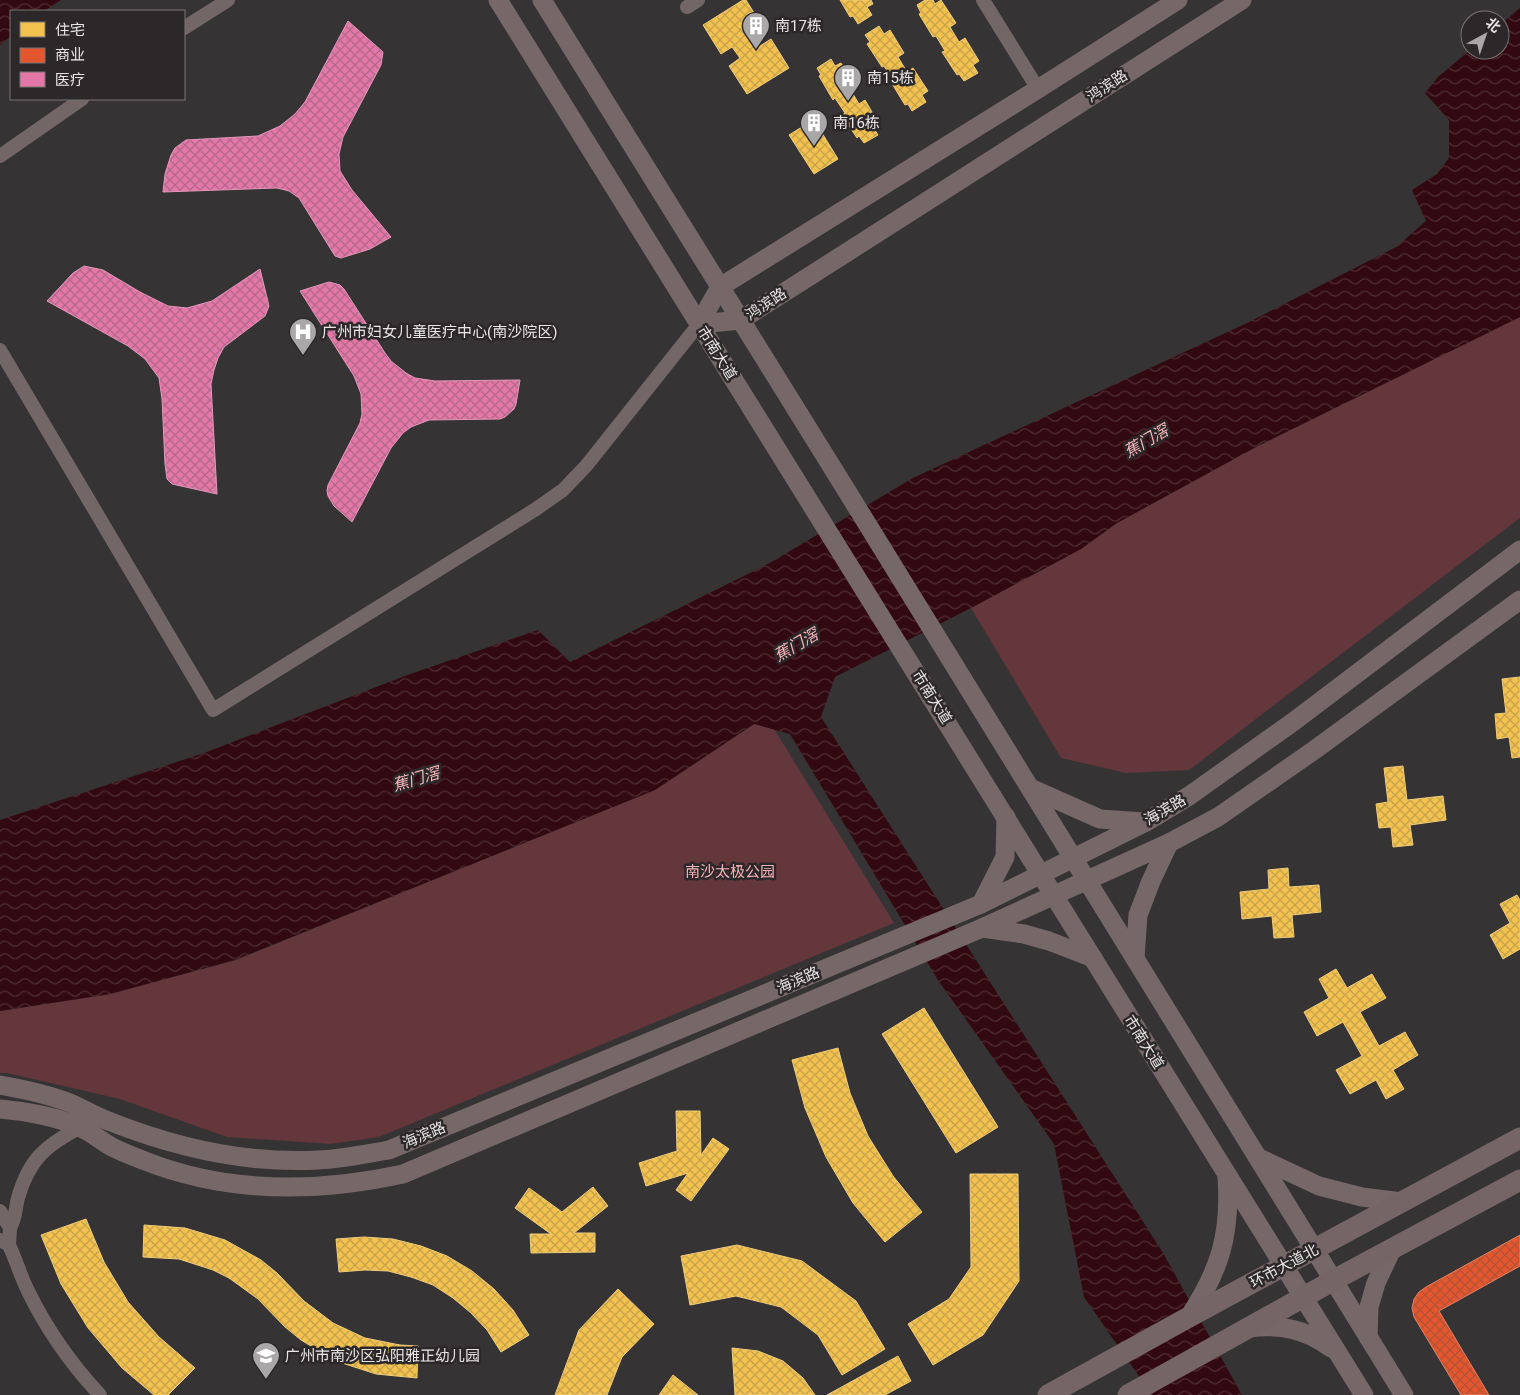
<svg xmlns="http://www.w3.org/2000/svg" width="1520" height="1395" font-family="Roboto,'Noto Sans SC',sans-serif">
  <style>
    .green { fill: #64373c }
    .water { fill: url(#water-waves) }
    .homes { fill: url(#homes-cross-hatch); stroke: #efcc7b }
    .shops { fill: url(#shops-cross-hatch); stroke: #e58265 }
    .health { fill: url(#health-cross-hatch); stroke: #e498ba }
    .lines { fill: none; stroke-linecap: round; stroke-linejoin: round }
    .street { stroke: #736667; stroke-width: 14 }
    .secondary { stroke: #766869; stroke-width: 19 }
    .primary { stroke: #756567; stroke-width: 21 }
    .labels { text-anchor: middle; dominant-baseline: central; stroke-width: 5; stroke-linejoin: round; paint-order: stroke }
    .poi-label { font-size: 15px; fill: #e7e5e5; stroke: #2c2829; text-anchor: start }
    .street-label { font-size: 15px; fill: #e7e5e5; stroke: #2c2829 }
    .park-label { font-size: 15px; fill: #fab4b9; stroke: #2c2829 }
    .water-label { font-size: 16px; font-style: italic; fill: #feb8bd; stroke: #2c2829 }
  </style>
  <defs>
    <pattern id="water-waves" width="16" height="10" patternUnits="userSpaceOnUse" patternTransform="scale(1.25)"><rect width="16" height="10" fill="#320911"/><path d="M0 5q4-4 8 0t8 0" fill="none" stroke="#502d34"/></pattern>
    <pattern id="homes-cross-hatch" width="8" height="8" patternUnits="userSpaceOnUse" patternTransform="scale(1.25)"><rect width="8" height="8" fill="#f2c14e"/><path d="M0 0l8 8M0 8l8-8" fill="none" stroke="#c7a24c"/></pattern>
    <pattern id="shops-cross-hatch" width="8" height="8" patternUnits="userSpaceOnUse" patternTransform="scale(1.25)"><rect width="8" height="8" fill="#e4572e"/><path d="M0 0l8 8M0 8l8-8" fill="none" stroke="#b45235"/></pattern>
    <pattern id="health-cross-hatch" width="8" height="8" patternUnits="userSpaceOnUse" patternTransform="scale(1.25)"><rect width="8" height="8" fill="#e377a8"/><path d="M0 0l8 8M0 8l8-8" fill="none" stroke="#b4688a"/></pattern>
  </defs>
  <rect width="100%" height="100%" fill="#353334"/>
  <g class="green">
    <path d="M1520,317V518L1189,770L1126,773L1061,758L971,608L1081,549L1117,523L1256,447Z"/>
    <path d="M754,724H771L894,923L379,1137L330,1144L227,1137L120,1099L7,1073H0V1011L110,994L236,960L655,790Z"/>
  </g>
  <g class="water">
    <path d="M0,0H61L44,11H11V36L0,45Z"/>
    <path d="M1520,8V317L1256,447L1117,523L1081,549L971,608L835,677L821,717L1163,1253L1242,1395H1152L1084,1297L1054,1144L938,980L790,734L754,724L655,790L235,960L110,994L0,1011V820L204,753L410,674L538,630L570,662L768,564L913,478L1247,323L1396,247L1426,221L1412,190L1437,174L1449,158V120L1425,93L1438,77L1470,50H1500V25Z"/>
  </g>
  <g class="homes">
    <path d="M743,0H746L763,27L752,34L760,46L771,39L789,68L747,94L729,66L740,58L732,47L721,54L703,25Z"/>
    <path d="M840,0H871L873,4L867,7L872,15L858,24L853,16L850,17Z"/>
    <path d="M925,0H933L935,4L941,0L956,23L950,27L959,42L965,38L979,61L973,65L978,73L964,81L959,74L957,75L942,52L945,51L936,36L933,37L919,14L921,13L917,5Z"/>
    <path d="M879,26L884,34L890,30L904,53L898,57L907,72L913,68L928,91L922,95L926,102L912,111L908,104L905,105L891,82L893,80L884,66L882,67L867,44L870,42L865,35Z"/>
    <path d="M831,59L835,66L841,63L856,86L850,89L859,104L865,100L879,124L873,127L878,135L864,143L859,136L857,138L842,115L845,113L835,98L833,100L819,76L821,75L817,68Z"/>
    <path d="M805,125L810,134L819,128L838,159L814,174L789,135Z"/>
    <path d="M1520,677V757L1512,758L1509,737L1497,739L1495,714L1506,713L1502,679Z"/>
    <path d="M1403,766L1407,800L1443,796L1446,820L1410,825L1413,845L1393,847L1391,827L1379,828L1376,804L1388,802L1384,768Z"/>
    <path d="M1288,868L1289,887L1319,885L1321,912L1292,915L1294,937L1274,938L1272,916L1242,919L1240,892L1269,889L1268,870Z"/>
    <path d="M1517,895L1520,900V949L1503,959L1490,935L1510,923L1500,904Z"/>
    <path d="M1336,969L1347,988L1372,974L1386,998L1360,1012L1379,1046L1405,1032L1418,1055L1393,1070L1404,1089L1386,1099L1376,1080L1350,1094L1336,1070L1362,1056L1343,1022L1317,1036L1304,1012L1329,998L1319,979Z"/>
    <path d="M924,1008L998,1127L956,1153L882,1034Z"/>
    <path d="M838,1048L850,1093L868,1136L893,1176L922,1212L885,1242L853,1203L826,1157L805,1108L792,1060Z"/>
    <path d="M676,1111H700L701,1155L713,1138L729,1149L691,1201L676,1190L688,1173L646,1186L639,1163L677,1151Z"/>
    <path d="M970,1174H1018L1019,1281L983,1335L933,1365L908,1324L949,1299L971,1267Z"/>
    <path d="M593,1187L608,1206L574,1233H595V1252L531,1253L530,1234H551L515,1208L529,1188L562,1212Z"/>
    <path d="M86,1219L104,1262L128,1302L159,1337L195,1368L168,1395H154L122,1368L88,1328L61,1284L41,1235Z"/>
    <path d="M144,1225L185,1228L225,1240L261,1260L277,1273L304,1301L333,1323L365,1338L400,1345L418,1346L417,1378L376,1374L336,1361L301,1340L285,1327L258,1299L229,1278L213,1270L179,1259L143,1257Z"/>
    <path d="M364,1237L393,1239L421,1246L447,1256L472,1271L494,1289L513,1310L529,1335L501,1352L487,1330L471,1313L453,1298L433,1285L411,1277L388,1271L365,1270L339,1272L336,1239Z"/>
    <path d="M737,1245L802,1261L856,1301L885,1349L842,1375L818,1335L781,1307L736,1296L690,1305L681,1256Z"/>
    <path d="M618,1289L654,1324L622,1357L607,1395H555L579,1330Z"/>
    <path d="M732,1348L758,1351L783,1361L803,1378L815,1395H735Z"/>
    <path d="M898,1356L911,1381L885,1395H827Z"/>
    <path d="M673,1375L698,1395H659Z"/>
  </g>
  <path class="shops" d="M1520,1235V1266L1439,1311L1489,1395H1461L1414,1317L1412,1308L1414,1299L1419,1292L1426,1287Z"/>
  <g class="health">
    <path d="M348,21L383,52L381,65L343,137L339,154L340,171L352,190L391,237L370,249L341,258L335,256L299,198L289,191L277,188L163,192L165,174L171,155L175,148L186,140L258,136L280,126L295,114L305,102Z"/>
    <path d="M84,266L103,270L140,292L168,306L187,308L212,301L260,269L269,306L265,316L224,347L218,358L214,370L211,384L217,494L172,484L167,479L165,464L162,399L159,378L145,359L128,346L47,301L73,273Z"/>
    <path d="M329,282L340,285L344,289L385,353L391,361L406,373L415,378L435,381L520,380L516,404L514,409L505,417L500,419L429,420L411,427L403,433L391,448L352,522L334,506L328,496L327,491L328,485L360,423L362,414L361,394L354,376L300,291Z"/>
  </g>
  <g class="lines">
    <g class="street">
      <path d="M983,0L1038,89"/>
      <path d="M687,7L698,0"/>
      <path d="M184,28L228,0"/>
      <path d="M0,156L82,99"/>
      <path d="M0,350L213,710L536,509L563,490L586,466L699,324"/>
      <path d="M0,1211L10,1228L9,1245L0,1240"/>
      <path d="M10,1228C16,1218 15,1209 18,1198C29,1159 46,1145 81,1127"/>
      <path d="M9,1245C16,1260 21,1277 28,1291C47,1330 71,1364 100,1395"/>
    </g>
    <g class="secondary">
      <path d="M498,0L1364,1395"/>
      <path d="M542,0L845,488L1404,1395"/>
      <path d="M699,324L741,320L1242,0"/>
      <path d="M699,324L720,287L1038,89L1178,0"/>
      <path d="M1030,788L1100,819L1144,822"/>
      <path d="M981,904L1005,857L1006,817"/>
      <path d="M982,928L1024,934L1049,941L1093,958"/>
      <path d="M1135,958L1138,915L1151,881L1169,843"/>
      <path d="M0,1085C23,1089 48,1094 70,1103C84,1109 97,1117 111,1122C177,1148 246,1164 318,1160C342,1159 365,1154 389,1150L981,904L1146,822L1189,796L1293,722L1520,550"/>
      <path d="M0,1109C24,1111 60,1117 81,1128C93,1133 102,1142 114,1148C124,1153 135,1157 145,1161C229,1194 316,1193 403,1174L982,928L1169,843L1218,817L1313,751L1520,600"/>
      <path d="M1259,1158L1319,1186L1362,1197L1402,1202"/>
      <path d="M1189,1317C1220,1270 1231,1234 1227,1178"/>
      <path d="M1249,1328C1280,1324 1306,1329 1331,1348"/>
      <path d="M1368,1337L1369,1307L1376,1283L1392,1249"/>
    </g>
    <g class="primary">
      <path d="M1048,1395L1189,1317L1520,1138"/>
      <path d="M1128,1395L1334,1280L1520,1180"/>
    </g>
  </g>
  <defs>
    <symbol id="building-pin" viewBox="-11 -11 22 30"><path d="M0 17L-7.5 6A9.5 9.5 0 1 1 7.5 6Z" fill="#a9a7a7" stroke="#2c2829"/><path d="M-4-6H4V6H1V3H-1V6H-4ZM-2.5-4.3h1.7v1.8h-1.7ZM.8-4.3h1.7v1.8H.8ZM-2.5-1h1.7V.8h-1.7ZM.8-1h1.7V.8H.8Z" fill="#fff"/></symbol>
    <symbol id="hospital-pin" viewBox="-11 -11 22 30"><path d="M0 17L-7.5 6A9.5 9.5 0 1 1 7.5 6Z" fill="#a9a7a7" stroke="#2c2829"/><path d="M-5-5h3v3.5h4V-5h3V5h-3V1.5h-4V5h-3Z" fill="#fff"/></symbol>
    <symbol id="school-pin" viewBox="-11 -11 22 30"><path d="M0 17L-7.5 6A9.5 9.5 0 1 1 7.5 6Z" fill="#a9a7a7" stroke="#2c2829"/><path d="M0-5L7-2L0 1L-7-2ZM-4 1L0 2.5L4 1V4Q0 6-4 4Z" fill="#fff"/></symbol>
  </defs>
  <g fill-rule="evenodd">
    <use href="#building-pin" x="740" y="10" width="32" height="43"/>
    <use href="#building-pin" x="832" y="62" width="32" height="43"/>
    <use href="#building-pin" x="798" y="107" width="32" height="43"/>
    <use href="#hospital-pin" x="287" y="316" width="32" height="43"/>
    <use href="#school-pin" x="250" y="1340" width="32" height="43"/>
  </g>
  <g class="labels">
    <g class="poi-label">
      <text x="775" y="26">南17栋</text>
      <text x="867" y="78">南15栋</text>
      <text x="833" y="123">南16栋</text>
      <text x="322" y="332">广州市妇女儿童医疗中心(南沙院区)</text>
      <text x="285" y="1356">广州市南沙区弘阳雅正幼儿园</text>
    </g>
    <g class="street-label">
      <text transform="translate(1107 86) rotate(-33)">鸿滨路</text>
      <text transform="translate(766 304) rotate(-33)">鸿滨路</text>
      <text transform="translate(717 353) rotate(58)">市南大道</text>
      <text transform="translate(932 697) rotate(58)">市南大道</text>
      <text transform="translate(1165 810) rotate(-30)">海滨路</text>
      <text transform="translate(798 980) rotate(-23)">海滨路</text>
      <text transform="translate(1144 1042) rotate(58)">市南大道</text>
      <text transform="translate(424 1135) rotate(-23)">海滨路</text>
      <text transform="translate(1284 1266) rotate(-28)">环市大道北</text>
    </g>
    <g class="park-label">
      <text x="730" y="872">南沙太极公园</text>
    </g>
    <g class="water-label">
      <text transform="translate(1146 441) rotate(-30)">蕉门滘</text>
      <text transform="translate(796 645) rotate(-30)">蕉门滘</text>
      <text transform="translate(416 779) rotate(-16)">蕉门滘</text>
    </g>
  </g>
  <rect x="10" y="10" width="175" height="90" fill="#2c2829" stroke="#777474"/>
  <rect x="20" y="22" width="25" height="15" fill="#f2c14e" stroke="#777474"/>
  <text x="55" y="35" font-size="15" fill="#e7e5e5">住宅</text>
  <rect x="20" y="48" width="25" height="15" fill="#e4572e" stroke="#777474"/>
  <text x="55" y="60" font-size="15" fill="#e7e5e5">商业</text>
  <rect x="20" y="72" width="25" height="15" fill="#e377a8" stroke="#777474"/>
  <text x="55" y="85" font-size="15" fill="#e7e5e5">医疗</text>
  <g transform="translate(1485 35) rotate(40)"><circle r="24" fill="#2c2829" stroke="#777474"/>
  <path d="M0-4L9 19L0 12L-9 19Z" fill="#a9a7a7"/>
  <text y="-8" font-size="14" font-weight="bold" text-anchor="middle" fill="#e7e5e5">北</text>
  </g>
</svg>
